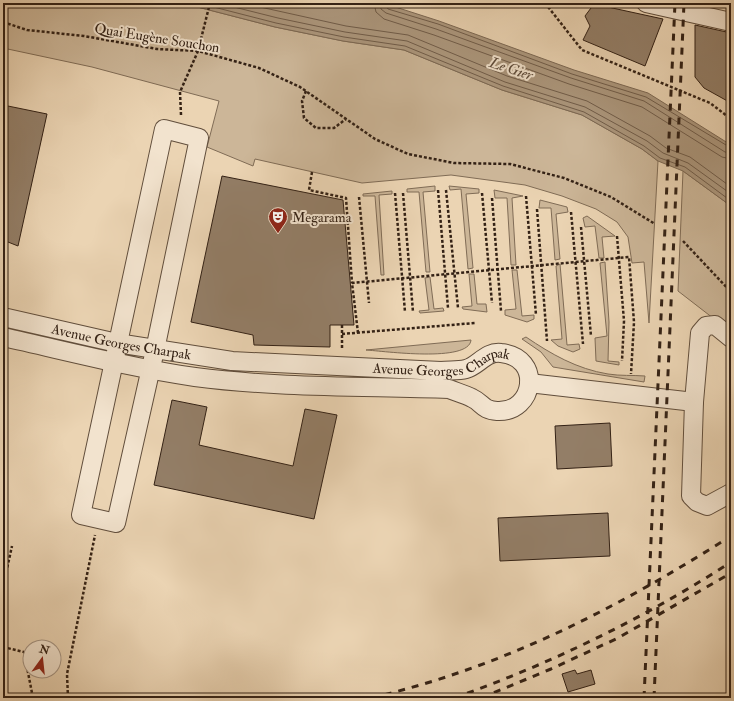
<svg xmlns="http://www.w3.org/2000/svg" width="734" height="701" font-family="'IM FELL Double Pica',serif">
  <style>
    .green { fill: #ccb698; stroke: #806c56 }
    .water { fill: #ac977d; stroke: #7c6853 }
    .lines { fill: none; stroke-linecap: round; stroke-linejoin: round }
    .shore { stroke: #705c49; stroke-width: 1 }
    .building { fill: #937e67; stroke: #332115 }
    .minor-casing { stroke: #614e3c; stroke-width: 20 }
    .path { stroke: #332115; stroke-width: 2.5; stroke-dasharray: 3 2; stroke-linecap: butt }
    .minor { stroke: #f2e3ce; stroke-width: 18 }
    .rail { stroke: #332115; stroke-width: 3; stroke-dasharray: 7 7; stroke-linecap: butt }
    .labels { text-anchor: middle; dominant-baseline: central; stroke-width: 4; stroke-linejoin: round; paint-order: stroke }
    .street-label { font-size: 14px; fill: #332115; stroke: #f2e3ce }
    .poi-label { font-size: 14px; fill: #332115; stroke: #f2e3ce; text-anchor: start }
    .water-label { font-size: 15px; font-style: italic; fill: #5d4a39; stroke: #f2e3ce }
  </style>
  <rect width="100%" height="100%" fill="#ebd4b3"/>
  <filter id="stains"><feTurbulence type="fractalNoise" baseFrequency=".005" numOctaves="4"/><feColorMatrix values="0 0 0 0 .2 0 0 0 0 .09 0 0 0 0 .02 0 0 0 .5 -.17"/></filter>
  <radialGradient id="worn" r=".72"><stop offset=".6" stop-color="#630" stop-opacity="0"/><stop offset="1" stop-color="#630" stop-opacity=".3"/></radialGradient>
  <g class="green">
    <path d="M3,3H182L275,27L343,41L404,50L502,90L582,115L642,149L658,161L649,323L644,262L632,263L628,237L617,222L596,209L562,196L525,185L451,175L362,183L255,159L253,166L207,147L219,101L92,67L3,48Z"/>
    <path d="M683,171L731,206V332L678,291Z"/>
    <path d="M435,186V191L423,192L430,272H426L419,192H407V189Z"/>
    <path d="M449,186L479,189V193L466,194L473,268L468,269L461,189L450,190Z"/>
    <path d="M494,190L523,196L512,198L516,265H511L507,198H495Z"/>
    <path d="M392,191V194L379,195L384,275H381L375,196H363V194Z"/>
    <path d="M540,200L567,207L568,212L556,214L560,259L555,260L551,208H539Z"/>
    <path d="M587,216L615,236L602,237L604,258H599L595,226L585,227L583,218Z"/>
    <path d="M605,262L609,322L608,361L619,362V365L596,361L595,338L607,336L600,263Z"/>
    <path d="M560,264L567,345L579,344L580,349L573,352L558,346L551,340L562,339L556,266Z"/>
    <path d="M512,270H517L522,316L534,315V319L527,322L505,315V310L516,309Z"/>
    <path d="M469,274H474L477,304H486L487,312L463,309L462,307L472,306Z"/>
    <path d="M430,277L434,309L443,308L444,311L420,313L419,311L429,310L425,278Z"/>
    <path d="M526,337C551,354 577,369 608,374C620,376 633,375 645,376L644,382L553,367L541,352L522,339Z"/>
    <path d="M471,340C469,363 383,351 366,350Z"/>
  </g>
  <path class="water" d="M182,3H383L439,21L574,70L648,93L731,145V206L683,171L658,161L642,149L582,115L502,90L404,50L343,41L275,27Z"/>
  <g class="lines">
    <g class="shore">
      <path d="M198,3L276,23L344,37L405,46L503,86L584,112L644,146L660,158L685,167L731,201"/>
      <path d="M218,3L278,18L345,32L407,41L505,82L585,107L647,141L663,153L688,163L731,194"/>
      <path d="M242,3L346,26L408,35L507,76L587,101L650,136L666,148L690,157L731,187"/>
      <path d="M374,3L376,12L384,19L434,35L569,84L642,107L722,157L731,159"/>
      <path d="M380,3L381,9L386,13L436,29L571,78L644,101L725,152L731,153"/>
      <path d="M385,3L388,9L438,24L572,74L646,97L731,148"/>
    </g>
  </g>
  <g class="building">
    <path d="M594,4L663,19L645,66L583,40L590,26L585,16Z"/>
    <path d="M695,25L731,33V103L704,88L695,77Z"/>
    <path d="M3,105L47,114L18,246L3,240Z"/>
    <path d="M222,176L343,200L354,325H330V347L254,345L253,335L191,322Z"/>
    <path d="M172,400L207,407L199,445L293,466L305,409L337,415L314,519L154,485Z"/>
    <path d="M610,423L612,466L557,469L555,426Z"/>
    <path d="M608,513L610,556L500,561L498,518Z"/>
    <path d="M575,670L577,674L591,670L595,684L568,692L562,674Z"/>
  </g>
  <g class="lines">
    <defs>
      <g id="minor">
        <path d="M646,3L731,22"/>
        <path d="M164,129L199,138L155,350L116,523L81,515Z"/>
        <path id="s1" d="M3,317L117,343L232,361L441,371C449,370 458,371 466,369C478,366 486,351 501,353C543,357 535,413 497,411C482,410 483,403 472,398C464,394 456,392 449,389C365,386 279,388 195,377C131,368 67,351 3,337"/>
        <path d="M731,338L715,325L706,326L700,333L694,402L691,496L697,502L707,506L731,493"/>
        <path d="M529,383L694,402"/>
      </g>
    </defs>
    <use href="#minor" class="minor-casing"/>
    <g class="path">
      <path d="M545,3L582,50L710,103L731,119"/>
      <path d="M3,22L27,30L84,36L157,49L198,51L259,68L300,87L375,139L408,154L454,163L510,164L564,178L611,197L655,224"/>
      <path d="M306,91L302,101L304,118L316,128H334L346,119"/>
      <path d="M181,115L180,92L198,51L210,3"/>
      <path d="M312,172L309,190L346,198L352,283"/>
      <path d="M438,190L448,308"/>
      <path d="M446,190L458,308"/>
      <path d="M395,193L405,312"/>
      <path d="M403,193L413,312"/>
      <path d="M482,193L492,303"/>
      <path d="M526,196L536,315"/>
      <path d="M359,197L369,303"/>
      <path d="M492,198L501,311"/>
      <path d="M537,209L547,341"/>
      <path d="M571,212L583,344"/>
      <path d="M581,227L591,336"/>
      <path d="M617,236L624,321L622,361"/>
      <path d="M683,241L731,292"/>
      <path d="M342,325V348"/>
      <path d="M358,333L352,283L629,257L634,322L631,374"/>
      <path d="M342,334L475,323"/>
      <path d="M3,587L12,546"/>
      <path d="M3,647L24,652L33,698"/>
      <path d="M68,698L67,674L95,535"/>
      <path d="M132,698L138,694"/>
    </g>
    <use href="#minor" class="minor"/>
    <g class="rail">
      <path d="M371,698C503,667 616,609 731,536"/>
      <path d="M454,698C550,664 645,618 731,562"/>
      <path d="M481,698L551,669L618,638L731,573"/>
      <path d="M644,698L675,3"/>
      <path d="M654,698L684,3"/>
    </g>
  </g>
  <defs>
    <symbol id="theatre-pin" viewBox="-11 -11 22 30"><path d="M0 17L-7.5 6A9.5 9.5 0 1 1 7.5 6Z" fill="#8f2418" stroke="#f2e3ce"/><path d="M-5-5.5Q0-4 5-5.5V0Q5 5 0 6Q-5 5-5 0ZM-3.3-2.5H-1v1.5H-3.3ZM1-2.5H3.3v1.5H1ZM-2.8 1Q0 5.5 2.8 1Z" fill="#fff"/></symbol>
  </defs>
  <g fill-rule="evenodd">
    <use href="#theatre-pin" x="267" y="206" width="22" height="30"/>
  </g>
  <g class="labels">
    <g class="street-label">
      <text transform="translate(157 38) rotate(9)">Quai Eugène Souchon</text>
      <text stroke="none"><textPath href="#s1" startOffset="121">Avenue Georges Charpak</textPath></text>
      <text stroke="none"><textPath href="#s1" startOffset="445">Avenue Georges Charpak</textPath></text>
    </g>
    <g class="poi-label">
      <text x="292" y="217">Megarama</text>
    </g>
    <g class="water-label">
      <text transform="translate(511 69) rotate(18)">Le Gier</text>
    </g>
  </g>
  <rect width="734" height="701" fill="none" stroke="#ebd4b3" stroke-width="16"/>
  <rect x="4" y="4" width="726" height="693" fill="none" stroke="#332115" stroke-width="2"/>
  <rect x="8" y="8" width="718" height="685" fill="none" stroke="#332115"/>
  <g transform="translate(42 659) rotate(15)"><circle r="19" fill="#f2e3ce" stroke="#a69584"/>
  <path d="M0-3L7 15L0 10L-7 15Z" fill="#8f2418"/>
  <text y="-6" font-size="11" font-weight="bold" text-anchor="middle" fill="#332115">N</text>
  </g>
  <rect width="100%" height="100%" filter="url(#stains)"/>
  <rect width="100%" height="100%" fill="url(#worn)"/>
</svg>
